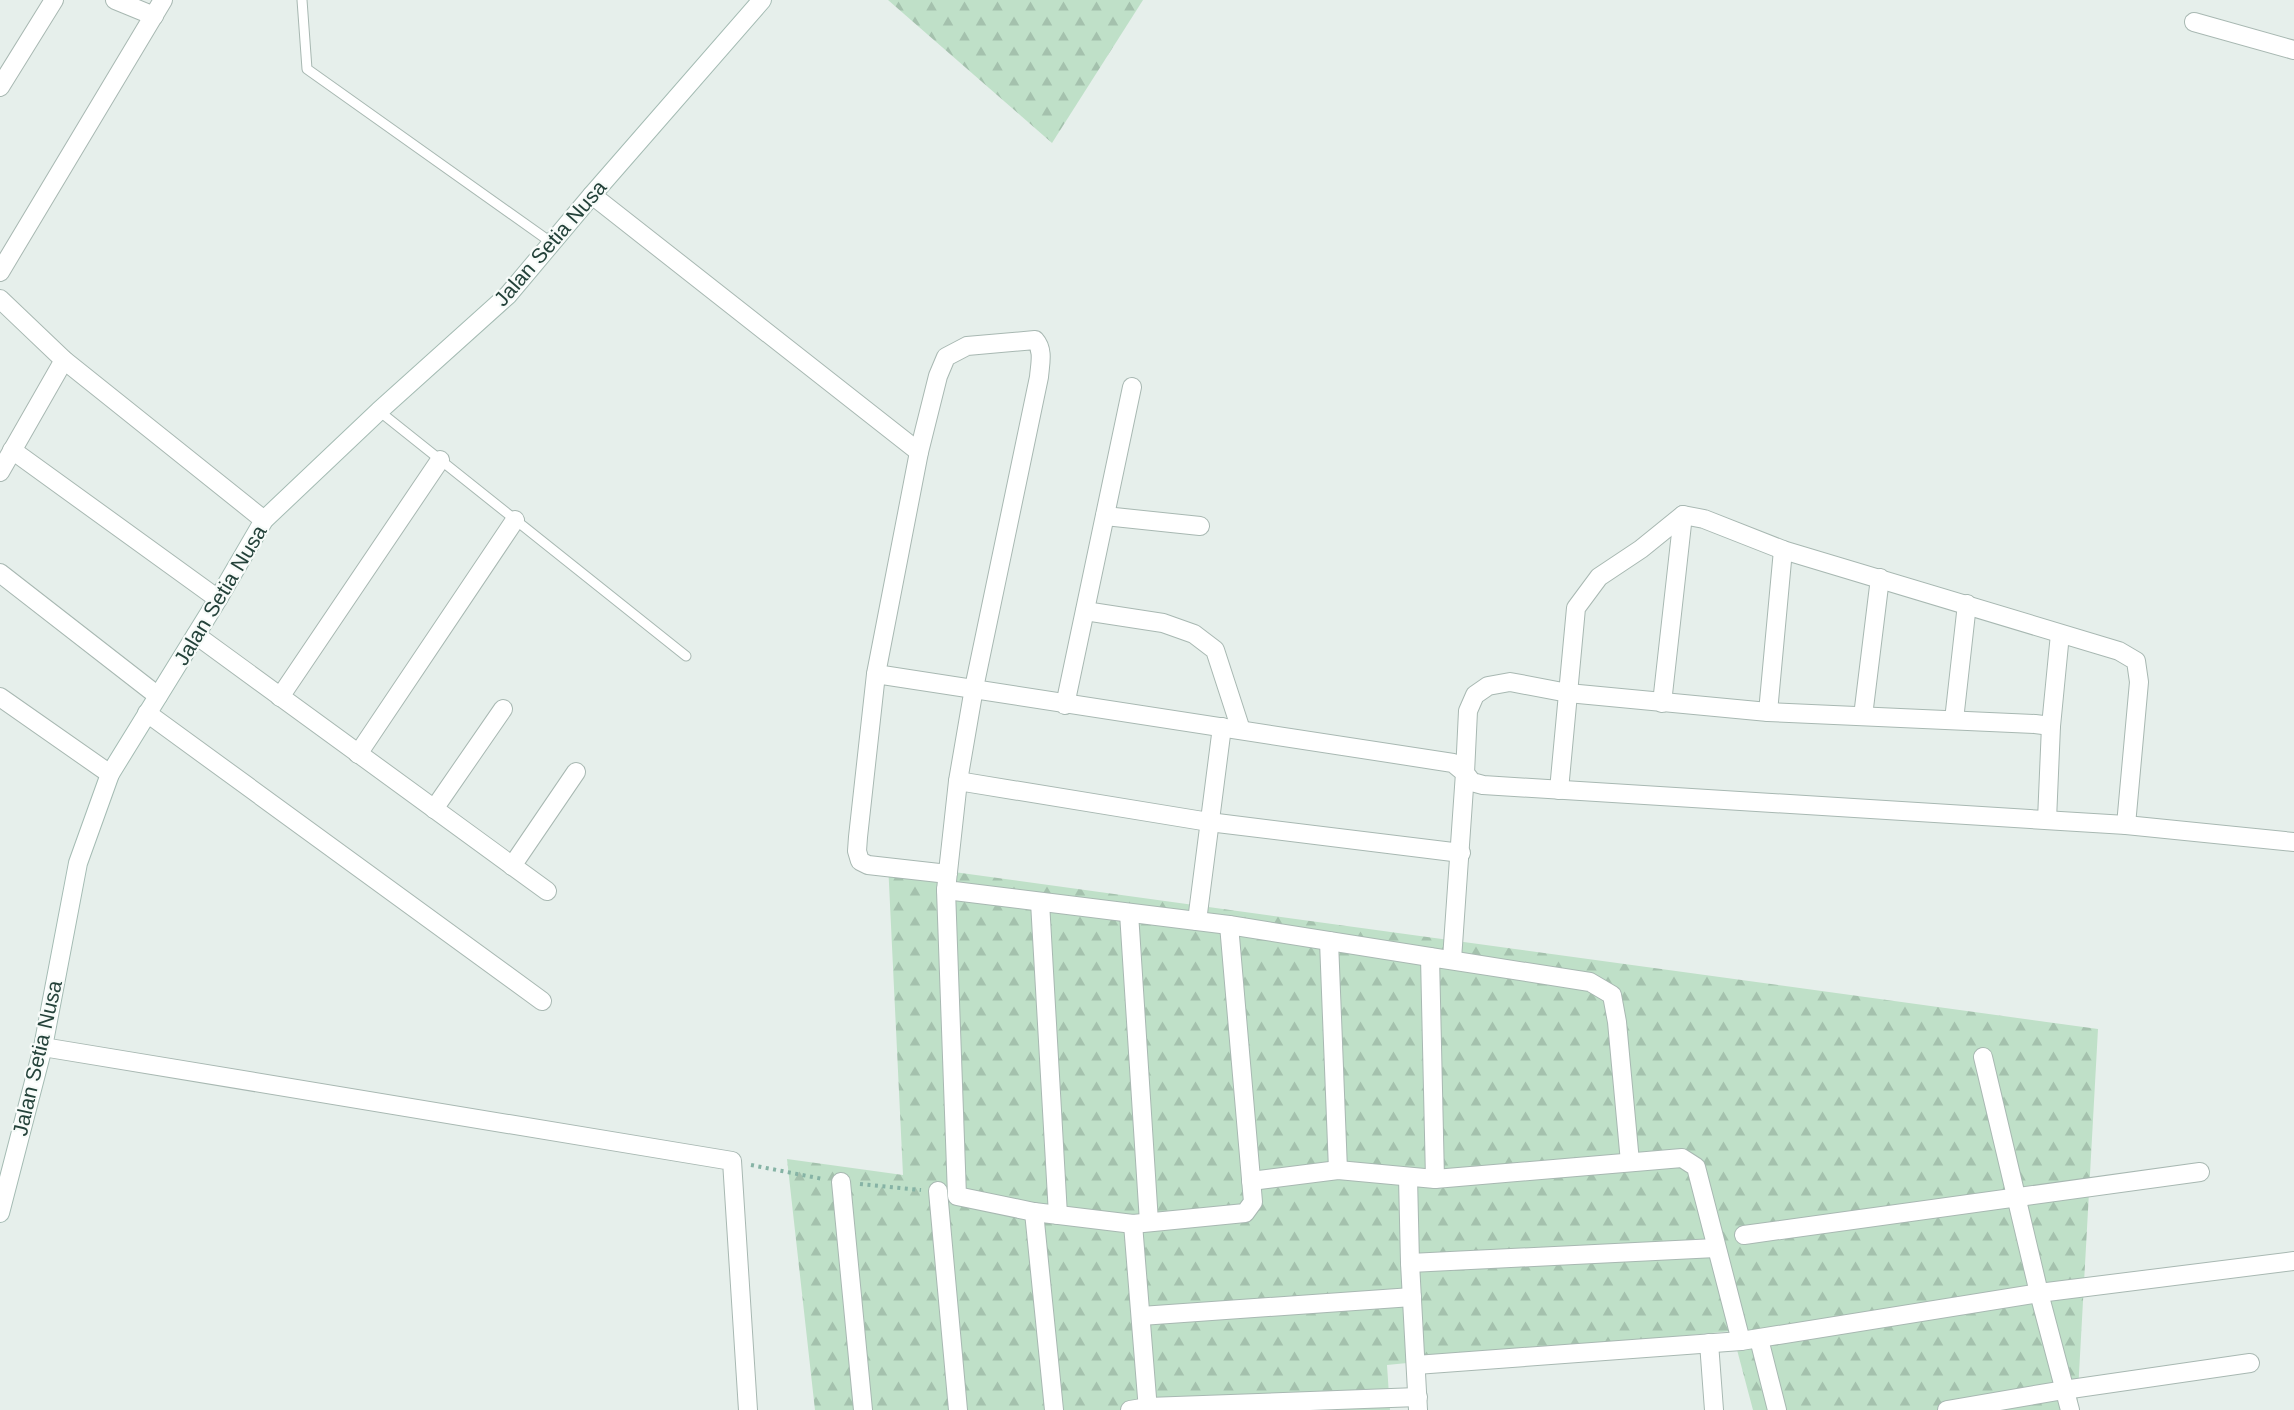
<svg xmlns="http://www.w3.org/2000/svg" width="2294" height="1410" font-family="Arial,sans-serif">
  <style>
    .forest { fill: url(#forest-firs) }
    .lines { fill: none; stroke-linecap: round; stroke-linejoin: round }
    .lane-casing { stroke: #a8b8b2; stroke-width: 11 }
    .street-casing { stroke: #a8b8b2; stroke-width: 20 }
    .secondary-casing { stroke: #a4bbb3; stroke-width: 20 }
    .path { stroke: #86b3a5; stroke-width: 4; stroke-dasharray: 3 4.5; stroke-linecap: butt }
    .lane { stroke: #fff; stroke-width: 9 }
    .street { stroke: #fff; stroke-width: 18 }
    .secondary { stroke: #fff; stroke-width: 18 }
    .labels { text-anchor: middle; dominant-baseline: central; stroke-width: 4.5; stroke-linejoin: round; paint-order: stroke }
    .street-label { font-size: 21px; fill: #24423a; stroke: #f7fbf9 }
  </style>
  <defs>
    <pattern id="forest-firs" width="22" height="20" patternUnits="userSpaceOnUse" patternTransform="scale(1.5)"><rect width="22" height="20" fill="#bfe0c8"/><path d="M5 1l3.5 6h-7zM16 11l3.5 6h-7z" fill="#a4c1ad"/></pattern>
  </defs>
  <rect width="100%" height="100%" fill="#e6efeb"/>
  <g class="forest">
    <path d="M888,0H1143L1052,143Z"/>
    <path d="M888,863L2098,1029L2077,1410H1753L1732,1331L1387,1365L1390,1410H815L787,1159L903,1175Z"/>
  </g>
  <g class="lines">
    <defs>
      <g id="lane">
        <path d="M302,0L307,69L552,243"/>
        <path d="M379,411L686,656"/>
      </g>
      <g id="street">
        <path d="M115,0L154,16"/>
        <path d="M2194,22L2294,50"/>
        <path d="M0,87L54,0"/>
        <path d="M592,195L919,452"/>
        <path d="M0,272L163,0"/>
        <path d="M0,299L64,360L264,520"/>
        <path d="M12,450L218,599"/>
        <path d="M0,472L64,360"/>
        <path d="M1105,516L1200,526"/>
        <path d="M0,573L158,696"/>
        <path d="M1085,611L1163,623L1194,634L1215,650L1241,730"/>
        <path d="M196,635L547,891"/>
        <path d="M876,674L1453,763L1465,773L1452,959"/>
        <path d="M0,697L110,774"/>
        <path d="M280,697L440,460"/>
        <path d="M1662,703L1683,515"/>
        <path d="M1065,705L1132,387"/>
        <path d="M1768,712L1783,550"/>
        <path d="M147,713L542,1001"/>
        <path d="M1863,716L1880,578"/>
        <path d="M1954,720L1967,604"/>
        <path d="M2051,726L2035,724L1768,712L1568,693L1510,682L1488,686L1475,695L1468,711L1465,773L1472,782L1483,785L2126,825L2294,842"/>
        <path d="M358,754L515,520"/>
        <path d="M958,781L1209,822L1461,853"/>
        <path d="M1559,790L1576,608L1599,577L1641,549L1683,515L1704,519L1783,550L2119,651L2136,661L2139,682L2126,825"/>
        <path d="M434,809L503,709"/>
        <path d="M2047,820L2051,726L2060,634"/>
        <path d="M512,866L576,772"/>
        <path d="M948,874L868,865L860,861L857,851L858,837L876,674L919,452L938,376L946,357L967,346L1035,340C1044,350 1040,364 1039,377L974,688L958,781L946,890L1229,925L1430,957"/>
        <path d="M946,890L957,1196L1034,1212L1133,1224L1245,1213L1253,1202L1229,925"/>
        <path d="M1040,902L1058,1215"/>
        <path d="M1129,913L1149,1222"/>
        <path d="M1197,921L1222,727"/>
        <path d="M1329,941L1338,1170"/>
        <path d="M43,1047L732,1161L748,1410"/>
        <path d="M1983,1057L2039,1293L2070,1410"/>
        <path d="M1408,1177L1410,1263L1418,1410"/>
        <path d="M1435,1179L1430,957L1590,982L1612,995L1617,1022L1630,1162"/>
        <path d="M1251,1181L1338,1170L1435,1179L1682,1158L1696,1167L1741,1341"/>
        <path d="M841,1182L863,1410"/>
        <path d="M938,1191L958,1410"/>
        <path d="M1034,1212L1054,1410"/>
        <path d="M1133,1224L1148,1410"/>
        <path d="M1744,1235L2200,1172"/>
        <path d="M1410,1263L1716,1248"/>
        <path d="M1141,1316L1412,1297"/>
        <path d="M1759,1339L1777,1410"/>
        <path d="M1709,1343L1714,1410"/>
        <path d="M1416,1365L1741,1341L2039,1293L2294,1261"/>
        <path d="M1130,1410L1148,1407L1418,1397"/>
        <path d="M1947,1410L2064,1390L2250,1363"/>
      </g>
      <path id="secondary" d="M0,1213L43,1047L78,863L110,774L218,599L264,520L379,411L508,295L592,195L762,0"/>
    </defs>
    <use href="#lane" class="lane-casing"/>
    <use href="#street" class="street-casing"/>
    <use href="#secondary" class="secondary-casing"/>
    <g class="path">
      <path d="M751,1165L823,1179"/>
      <path d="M860,1184L921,1190"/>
    </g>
    <use href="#lane" class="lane"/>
    <use href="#street" class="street"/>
    <use href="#secondary" class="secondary"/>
  </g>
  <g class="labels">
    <g class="street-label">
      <text transform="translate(550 243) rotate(-49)">Jalan Setia Nusa</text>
      <text transform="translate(220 595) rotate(-59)">Jalan Setia Nusa</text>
      <text transform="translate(37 1058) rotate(-77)">Jalan Setia Nusa</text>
    </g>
  </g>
</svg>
